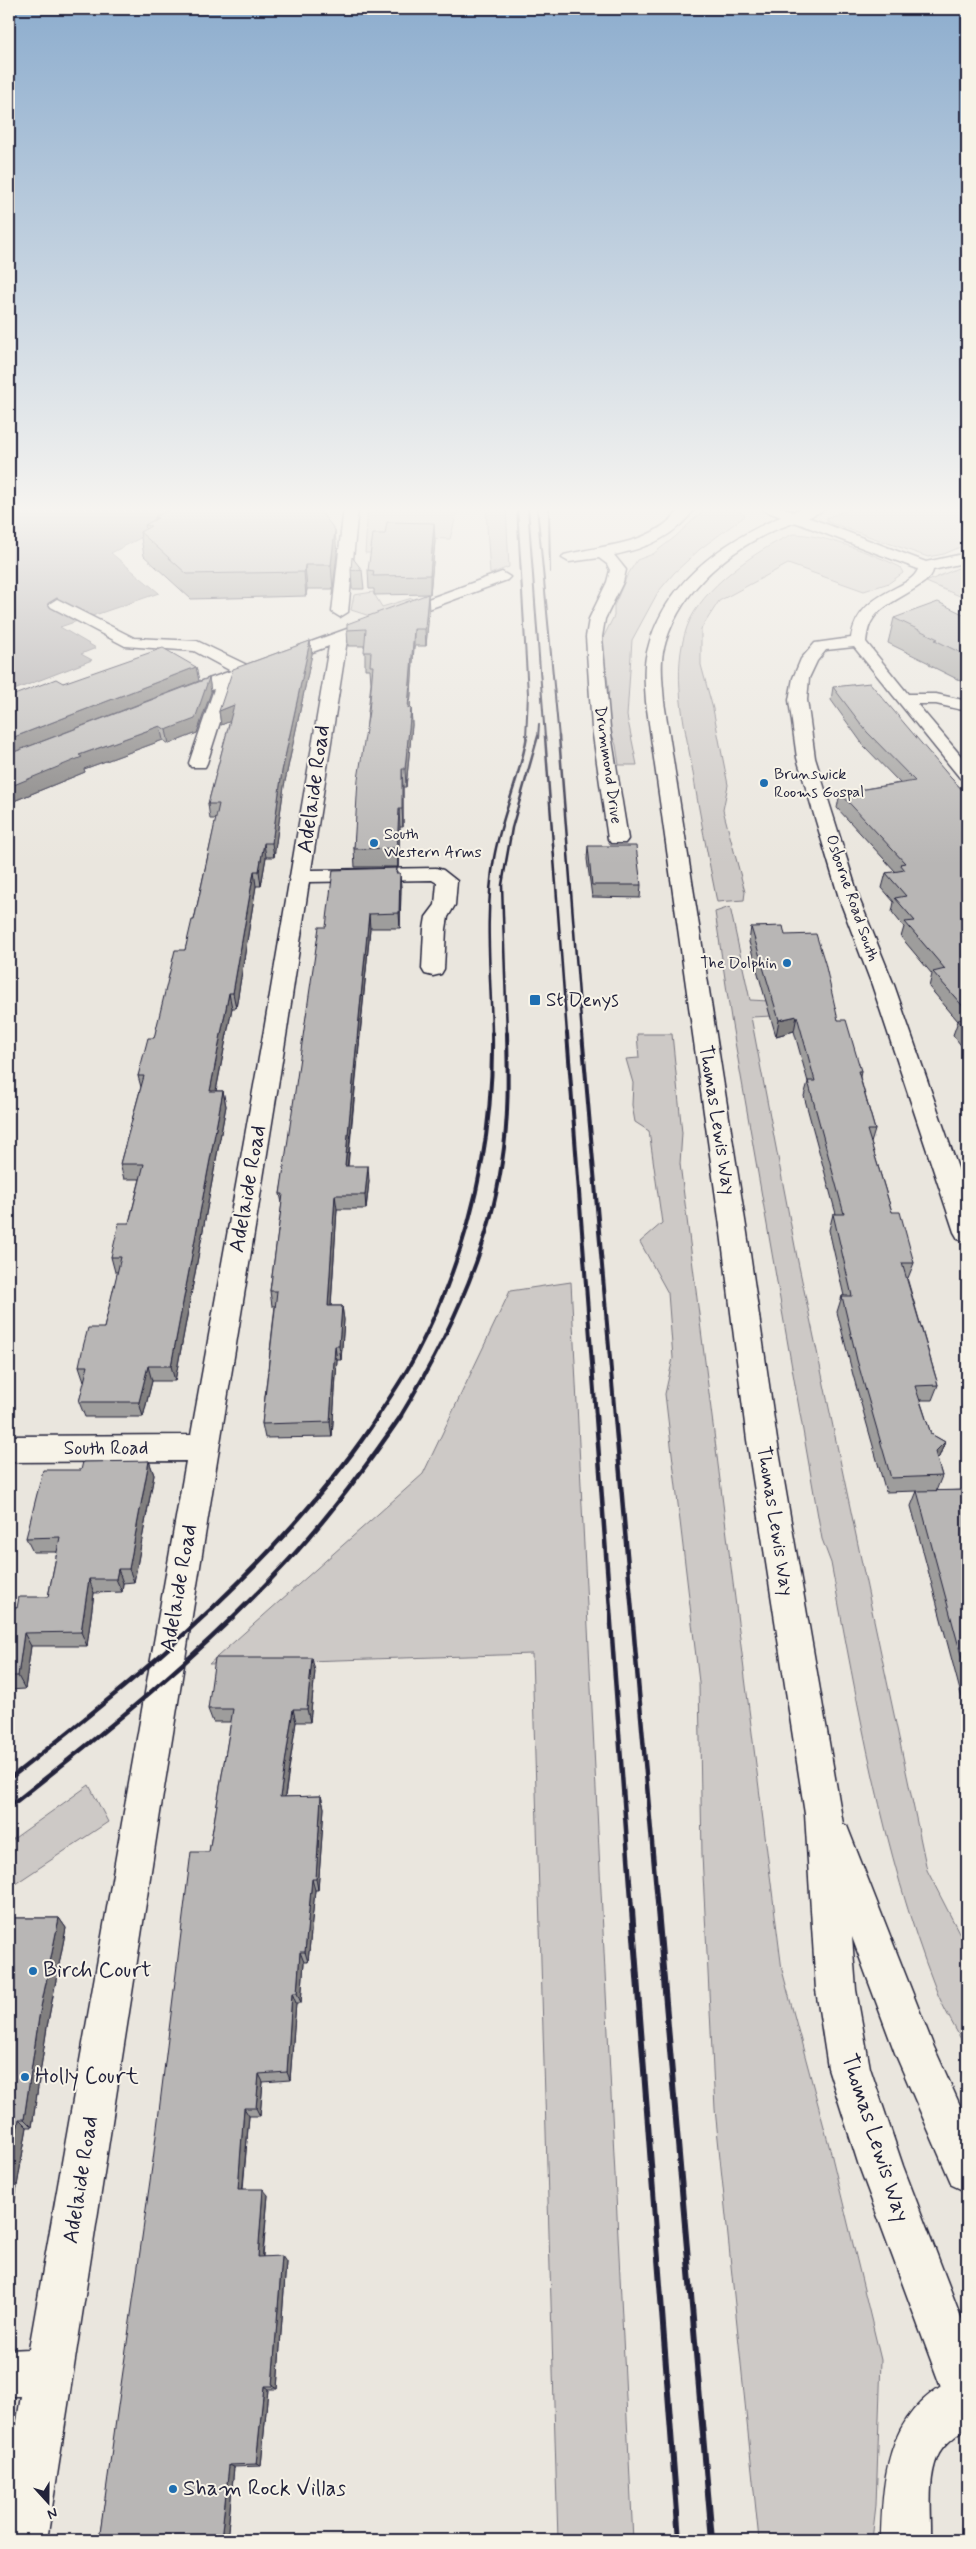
<svg xmlns="http://www.w3.org/2000/svg" width="976" height="2549" font-family="Mynerve,sans-serif">
  <style>
    .green { fill: #cdc9c6; stroke: #787680 }
    .water { fill: #a6a3a6; stroke: #716f7b }
    .lines { fill: none; stroke-linecap: round; stroke-linejoin: round }
    .minor-casing { stroke: #22223b; stroke-width: 3 }
    .major-casing { stroke: #22223b; stroke-width: 3 }
    .minor { fill: #f7f3e8; fill-rule: evenodd }
    .major { fill: #f7f3e8; fill-rule: evenodd }
    .rail-far4 { stroke: #22223b; stroke-width: 2 }
    .rail-far3 { stroke: #22223b; stroke-width: 2.5 }
    .rail-far2 { stroke: #22223b; stroke-width: 4 }
    .rail-far1 { stroke: #22223b; stroke-width: 4.5 }
    .rail { stroke: #22223b; stroke-width: 6 }
    .wall { fill: #9e9d9c; stroke: #22223b }
    .shaded-wall { fill: #817f7f; stroke: #22223b }
    .building { fill: #b8b6b5; stroke: #22223b }
    .poi-dot { fill: #1f6fb2; stroke: #f7f3e8; stroke-width: 2 }
    .labels { text-anchor: middle; dominant-baseline: central; stroke-width: 4; stroke-linejoin: round; paint-order: stroke }
    .far-street-label { font-size: 16px; fill: #22223b; stroke: #f7f3e8 }
    .far-poi-label { font-size: 16px; fill: #22223b; stroke: #f7f3e8; text-anchor: start }
    .poi-label { font-size: 19px; fill: #22223b; stroke: #f7f3e8; text-anchor: start }
    .street-label { font-size: 19px; fill: #22223b; stroke: #f7f3e8 }
    .near-street-label { font-size: 22px; fill: #22223b; stroke: #f7f3e8 }
    .near-poi-label { font-size: 22px; fill: #22223b; stroke: #f7f3e8; text-anchor: start }
  </style>
  <rect width="100%" height="100%" fill="#eae6de"/>
  <filter id="ink" filterUnits="userSpaceOnUse"><feTurbulence type="fractalNoise" baseFrequency=".02" numOctaves="2"/><feDisplacementMap in="SourceGraphic" scale="10" xChannelSelector="R" yChannelSelector="G"/><feConvolveMatrix kernelMatrix="1 2 1 2 8 2 1 2 1" color-interpolation-filters="sRGB"/></filter>
  <g filter="url(#ink)">
    <g class="green">
      <path d="M368,507H506L509,567L490,574L486,509H458L450,539L386,537V553H365Z"/>
      <path d="M707,507C721,507 736,504 745,516L700,549L674,573L658,592L632,640L627,716L637,765H619L616,745L609,727L607,703L609,692L602,640L614,616V606L627,576L637,560L653,554L675,537Z"/>
      <path d="M855,507H967V544L944,554L928,557L828,522L826,518Z"/>
      <path d="M793,534C822,534 874,554 900,567L903,573L889,583L864,591L788,564L719,601L701,629V665L713,709L728,785L723,810L745,892L744,900L717,902C708,857 699,812 692,767C684,722 671,672 687,627C701,588 756,550 793,534Z"/>
      <path d="M967,564V599L926,582Z"/>
      <path d="M373,592L382,607L412,598L417,602L373,617L351,610L354,595Z"/>
      <path d="M730,907L750,1000L769,1001L773,1016L751,1017L797,1257L927,1870L967,1948V2051C957,2030 943,2009 935,1987C882,1851 858,1706 831,1563L822,1539L732,1025L715,912Z"/>
      <path d="M637,1034H672L682,1133L680,1164L782,1970L831,2153L881,2360L876,2505L872,2540H759L715,2109L702,1855L699,1682L665,1394L673,1358L668,1293L640,1242L662,1223L649,1131L635,1122L632,1105L633,1083L626,1059L639,1058Z"/>
      <path d="M571,1282L633,2540H558L532,1654L209,1664L423,1474L510,1291Z"/>
      <path d="M89,1785L108,1822L9,1888V1842Z"/>
    </g>
    <path class="water" d="M9,507H201L111,553L159,593L60,627L96,648L81,654L92,660L9,692Z"/>
    <g class="lines">
      <defs>
        <g id="minor">
          <path d="M344,507H358L348,612L340,617L332,612Z"/>
          <path d="M682,507H696C676,536 648,548 614,555L626,570L623,582L605,619L602,637L610,728L628,839L625,843H611L608,839L592,728L586,637L589,619L607,582L610,570L607,564L599,558L569,562L562,558L564,555C606,544 653,546 682,507Z"/>
          <path d="M761,507H781L926,562L967,553V562L933,570C932,586 883,601 873,619C868,626 867,634 866,642L908,694H936L967,701V711L936,704H917L967,763V780L960,778L854,647L826,650L817,661L809,678L807,700L815,758L860,901L894,985L967,1194V1242L958,1239L954,1232L872,985L840,901L797,758L789,700L793,678L801,659L815,643L851,638C859,589 911,591 918,569L763,510Z"/>
          <path d="M502,572L510,577L507,580L399,620L393,622L385,617L387,614Z"/>
          <path d="M57,599L134,638L197,641L247,665L347,629H359L361,632L359,635L347,640L311,870L436,868L443,870L457,881L455,905L448,917L446,929L444,969L441,974L433,976L425,974L422,969L424,929L426,917L435,905L437,883L432,880L309,882L287,1030L160,1813L47,2540H9V2471L21,2396H9V2350L29,2349L186,1461L9,1462V1436L191,1435L264,1030L329,646L233,681L207,763L205,767H191L189,763L214,689L175,702L169,701L166,697L169,693L231,671L194,651L125,646L51,607L49,604Z"/>
          <path d="M967,2373V2427C957,2435 942,2445 937,2458C927,2483 932,2514 931,2540H881C883,2466 889,2405 967,2373Z"/>
        </g>
        <path id="major" d="M806,507H827C820,515 786,525 775,530C723,553 676,595 663,652C660,668 663,686 664,702L747,1233L777,1440L843,1824L847,1826L933,2045L967,2121V2192L952,2185L895,2053L852,1937L856,1990L870,2068L903,2166L967,2333V2417L950,2410L943,2393L859,2166L828,2068L816,1990L805,1814L747,1440L721,1233L646,702C645,686 643,668 647,652C665,575 736,532 806,507Z"/>
      </defs>
      <use href="#minor" class="minor-casing"/>
      <use href="#major" class="major-casing"/>
      <use href="#minor" class="minor"/>
      <use href="#major" class="major"/>
      <g class="rail-far4">
        <path d="M517,507L528,694L526,738"/>
        <path d="M528,507L545,738"/>
        <path d="M537,507L559,738"/>
        <path d="M549,507L550,572"/>
        <path d="M538,738L539,724"/>
      </g>
      <g class="rail-far3">
        <path d="M545,736L567,1034"/>
        <path d="M559,736L582,1034"/>
        <path d="M492,1034C491,976 484,916 494,858C501,817 520,778 527,736"/>
        <path d="M507,1034L502,885L512,828L538,736"/>
      </g>
      <g class="rail-far2">
        <path d="M567,1033L596,1417"/>
        <path d="M582,1033L615,1417"/>
        <path d="M377,1417C390,1397 404,1377 415,1356C468,1255 494,1147 492,1033"/>
        <path d="M400,1417C447,1340 489,1252 502,1162C509,1119 508,1076 507,1033"/>
      </g>
      <g class="rail-far1">
        <path d="M596,1416L632,1912"/>
        <path d="M615,1416L658,1912"/>
        <path d="M9,1779C110,1700 209,1620 294,1524C324,1490 354,1454 378,1416"/>
        <path d="M9,1807C106,1731 203,1653 287,1562C329,1517 366,1467 401,1416"/>
      </g>
      <g class="rail">
        <path d="M632,1910L679,2540"/>
        <path d="M658,1910L712,2540"/>
      </g>
    </g>
    <g class="wall">
      <path d="M155,517L337,554L333,589H307L306,596L191,599L144,556L140,532L146,529L145,525L155,520Z"/>
      <path d="M435,541L430,594L374,595V589H369L368,570Z"/>
      <path d="M351,570H362L364,589H352Z"/>
      <path d="M429,611L426,646H414L410,708H411L412,725L406,787H403V827H400L398,867H355L354,849L371,683L370,669H365V646H348L347,630Z"/>
      <path d="M967,616V684L929,665V663L888,643L894,618Z"/>
      <path d="M310,641L312,654L284,786L274,857H266L261,886H256L236,1008H232L216,1091H223L226,1106L175,1381H152L143,1417H85L79,1402L85,1381H84L79,1366L104,1328L118,1272H115L111,1257L129,1223L140,1179H124L120,1164L141,1087L138,1076L154,1038L185,950L194,920L216,819H210L208,804L230,721L221,725L219,711Z"/>
      <path d="M196,667L199,681L33,745L209,678L211,692L197,733L169,744L163,740L84,769L85,772L9,803V697L63,683Z"/>
      <path d="M833,687L950,777L967,795V1053L953,1035L958,1021L929,987L932,974L901,937L904,927L892,912L894,902L882,888L886,873L896,872L837,808L840,793L900,783L864,746L831,700Z"/>
      <path d="M588,846L641,885L640,898L592,897L587,859Z"/>
      <path d="M397,868V873L401,887L400,928H370L348,1166L369,1181L366,1209H337L331,1306H342L344,1320L341,1360H337L332,1437L265,1438L262,1424L275,1306H272L270,1291L282,1203L280,1194L326,927Z"/>
      <path d="M751,927L785,935L838,1020L861,1071L860,1077L875,1130L871,1143L892,1212L914,1263L908,1278H907L938,1385L932,1400H920L931,1434L945,1442L939,1457L937,1459L942,1476L936,1491L967,1490V1717L911,1506L917,1491L886,1492L853,1375L837,1312L842,1296H844L829,1230L833,1214H836L804,1096L808,1082L794,1031L776,1036L749,942Z"/>
      <path d="M149,1461L154,1475L134,1582L123,1583L122,1592L94,1593L87,1646H31L25,1689L9,1690V1607L17,1608L48,1597L57,1552H33L26,1538L81,1470Z"/>
      <path d="M315,1671L310,1722H296L285,1797L321,1796L324,1808L318,1890H315L308,1962H304L301,2003H296L290,2080L263,2082L260,2116H249L243,2189L268,2195L263,2257L286,2262L277,2389H268L261,2466L234,2467L227,2540H99L209,1852L231,1722H213L208,1709Z"/>
      <path d="M9,1918H59L66,1928L47,2027L32,2127H27L9,2233Z"/>
    </g>
    <g class="shaded-wall">
      <path d="M434,523L435,541L430,594V575Z"/>
      <path d="M335,530L337,554L333,589L331,565Z"/>
      <path d="M305,565L307,589L306,596L304,572Z"/>
      <path d="M428,594L429,611L426,646L425,629Z"/>
      <path d="M414,629V646L409,725L408,708Z"/>
      <path d="M310,641L312,654L284,786L274,857L272,843L282,771Z"/>
      <path d="M196,667L199,681L9,754V739Z"/>
      <path d="M209,678L211,692L197,733L169,744L166,730Z"/>
      <path d="M234,705L236,719L221,725L219,711Z"/>
      <path d="M411,708L412,725L406,787L405,769Z"/>
      <path d="M160,726L163,740L84,769L85,772L9,803V787L79,755Z"/>
      <path d="M402,769L403,787V827L402,809Z"/>
      <path d="M399,809L400,827L398,867L397,848Z"/>
      <path d="M264,843L266,857L261,886L259,871Z"/>
      <path d="M254,871L256,886L236,1008L233,993Z"/>
      <path d="M400,873L401,887L400,928L399,913Z"/>
      <path d="M369,914L370,928L346,1181L345,1166Z"/>
      <path d="M229,993L232,1008L213,1106L210,1091Z"/>
      <path d="M797,1016L794,1031L776,1036L779,1020Z"/>
      <path d="M223,1091L226,1106L175,1381L171,1366Z"/>
      <path d="M368,1166L369,1181L366,1209L365,1195Z"/>
      <path d="M335,1195L337,1209L330,1320L328,1306Z"/>
      <path d="M342,1306L344,1320L341,1360L339,1346Z"/>
      <path d="M335,1346L337,1360L332,1437L330,1422Z"/>
      <path d="M148,1366L152,1381L143,1417L139,1402Z"/>
      <path d="M945,1442L939,1457L929,1467L935,1452Z"/>
      <path d="M149,1461L154,1475L134,1582L129,1569Z"/>
      <path d="M118,1569L123,1583L122,1592L116,1579Z"/>
      <path d="M89,1579L94,1593L87,1646L81,1632Z"/>
      <path d="M24,1633L31,1646L25,1689L18,1676Z"/>
      <path d="M312,1658L315,1671L310,1722L307,1709Z"/>
      <path d="M293,1709L296,1722L283,1808L280,1797Z"/>
      <path d="M321,1796L324,1808L318,1890L316,1879Z"/>
      <path d="M312,1879L315,1890L308,1962L305,1952Z"/>
      <path d="M59,1918L66,1928L47,2027L32,2127L24,2119L39,2017Z"/>
      <path d="M300,1952L304,1962L301,2003L297,1993Z"/>
      <path d="M292,1993L296,2003L290,2080L287,2072Z"/>
      <path d="M259,2074L263,2082L260,2116L256,2108Z"/>
      <path d="M244,2108L249,2116L242,2195L238,2189Z"/>
      <path d="M19,2119L27,2127L9,2233V2174Z"/>
      <path d="M263,2189L268,2195L262,2262L258,2257Z"/>
      <path d="M282,2256L286,2262L277,2389L272,2386Z"/>
      <path d="M264,2386L268,2389L261,2466L256,2464Z"/>
      <path d="M229,2465L234,2467L227,2540H221Z"/>
    </g>
    <g class="building">
      <path d="M175,507H317L335,530L331,565H305L304,572L187,574L140,532L151,526L145,525L158,518L155,517Z"/>
      <path d="M387,522L434,523L430,575L373,576L374,571L368,570L373,534H385Z"/>
      <path d="M352,557L362,570H351Z"/>
      <path d="M428,594L425,629H414L408,708H411L405,769H402V809H399L397,848L354,849L358,779L369,711L373,666H370L371,652H364L366,629L347,630V624Z"/>
      <path d="M938,602L967,616V656L935,640L938,639L894,618Z"/>
      <path d="M310,641L282,771L272,843H264L259,871H254L233,993H229L210,1091H223L171,1366H148L139,1402H79L88,1366H79L83,1347L88,1328H104L121,1257H111L119,1223H129L144,1164H120L144,1076H138L148,1038H154L175,950H185L192,920H194L219,804H208L234,705L219,711L233,669Z"/>
      <path d="M163,648L196,667L9,739V697L56,679L63,683Z"/>
      <path d="M209,678L195,719L166,730L160,726L79,755L82,757L9,787V754Z"/>
      <path d="M870,683L950,777L967,795V939L965,940L967,942V1011L933,972L945,969L905,922L915,921L895,898L906,896L886,873L905,870L900,864L905,863L840,793L915,781L867,732L833,687Z"/>
      <path d="M588,846H636L641,885H592Z"/>
      <path d="M397,868L396,873H400L399,913L369,914L362,986L345,1166H368L365,1195H335L328,1306H342L339,1346H335L330,1422L262,1424L277,1291H270L283,1194H280L319,927H326L333,870Z"/>
      <path d="M783,926L785,935L816,934L825,963L838,1020H846L861,1071H858L875,1130H867L892,1212H900L914,1263H902L938,1385L915,1386L931,1434L945,1442L935,1452L942,1476L891,1478L857,1360L842,1296H852L833,1214H844L808,1081H815L797,1016L779,1020L751,927Z"/>
      <path d="M967,1019V1032L958,1020Z"/>
      <path d="M149,1461L129,1569H118L116,1579H89L81,1632L24,1633L18,1676H9V1607L17,1608L19,1597H48L60,1537L26,1538L43,1470H81L83,1462Z"/>
      <path d="M967,1490V1677L917,1491Z"/>
      <path d="M215,1658H312L307,1709H293L280,1797L321,1796L316,1879H312L305,1952H300L297,1993H292L287,2072L259,2074L256,2108H244L238,2189H263L258,2257L282,2256L272,2386H264L256,2464L229,2465L221,2540H99L153,2160L191,1852H209L233,1709H208Z"/>
      <path d="M9,1918H59L39,2017L24,2119H19L9,2174Z"/>
    </g>
  </g>
  <linearGradient id="sky" x2="0" y2="1"><stop stop-color="#8dadce"/><stop offset="0.59" stop-color="#f6f4f0"/><stop offset="1" stop-color="#f6f4f0" stop-opacity="0"/></linearGradient>
  <rect width="976" height="864" fill="url(#sky)"/>
  <g class="poi-dot">
    <circle cx="764" cy="783" r="5"/>
    <circle cx="374" cy="843" r="5"/>
    <circle cx="787" cy="963" r="5"/>
    <rect x="529" y="994" width="12" height="12" rx="2.5"/>
    <circle cx="33" cy="1971" r="5"/>
    <circle cx="25" cy="2077" r="5"/>
    <circle cx="173" cy="2489" r="5"/>
  </g>
  <g class="labels">
    <g class="far-street-label">
      <text transform="translate(608 765) rotate(82)">Drummond Drive</text>
      <text transform="translate(852 898) rotate(71)">Osborne Road South</text>
    </g>
    <g class="far-poi-label">
      <text x="774" y="774">Brunswick<tspan x="774" dy="18">Rooms Gospal</tspan></text>
      <text x="384" y="834">South<tspan x="384" dy="18">Western Arms</tspan></text>
      <text x="777" y="963" text-anchor="end">The Dolphin</text>
    </g>
    <g class="poi-label">
      <text x="546" y="1000">St Denys</text>
    </g>
    <g class="street-label">
      <text transform="translate(717 1120) rotate(81)">Thomas Lewis Way</text>
      <text x="106" y="1448">South Road</text>
      <text transform="translate(775 1521) rotate(81)">Thomas Lewis Way</text>
    </g>
    <g class="near-street-label">
      <text transform="translate(314 789) rotate(-82)">Adelaide Road</text>
      <text transform="translate(248 1189) rotate(-80)">Adelaide Road</text>
      <text transform="translate(179 1588) rotate(-80)">Adelaide Road</text>
      <text transform="translate(875 2138) rotate(72)">Thomas Lewis Way</text>
      <text transform="translate(81 2180) rotate(-81)">Adelaide Road</text>
    </g>
    <g class="near-poi-label">
      <text x="43" y="1971">Birch Court</text>
      <text x="35" y="2077">Holly Court</text>
      <text x="183" y="2489">Sham Rock Villas</text>
    </g>
  </g>
  <rect width="976" height="2549" fill="none" stroke="#f7f3e8" stroke-width="30"/>
  <rect x="15" y="15" width="946" height="2519" fill="none" stroke="#22223b" stroke-width="2" filter="url(#ink)"/>
  <g transform="translate(48 2502) rotate(159)" stroke="#f7f3e8" stroke-width="4" paint-order="stroke">
  <path d="M0-4L9 19L0 12L-9 19Z" fill="#22223b"/>
  <text y="-8" font-size="14" font-weight="bold" text-anchor="middle" fill="#22223b">N</text>
  </g>
</svg>
